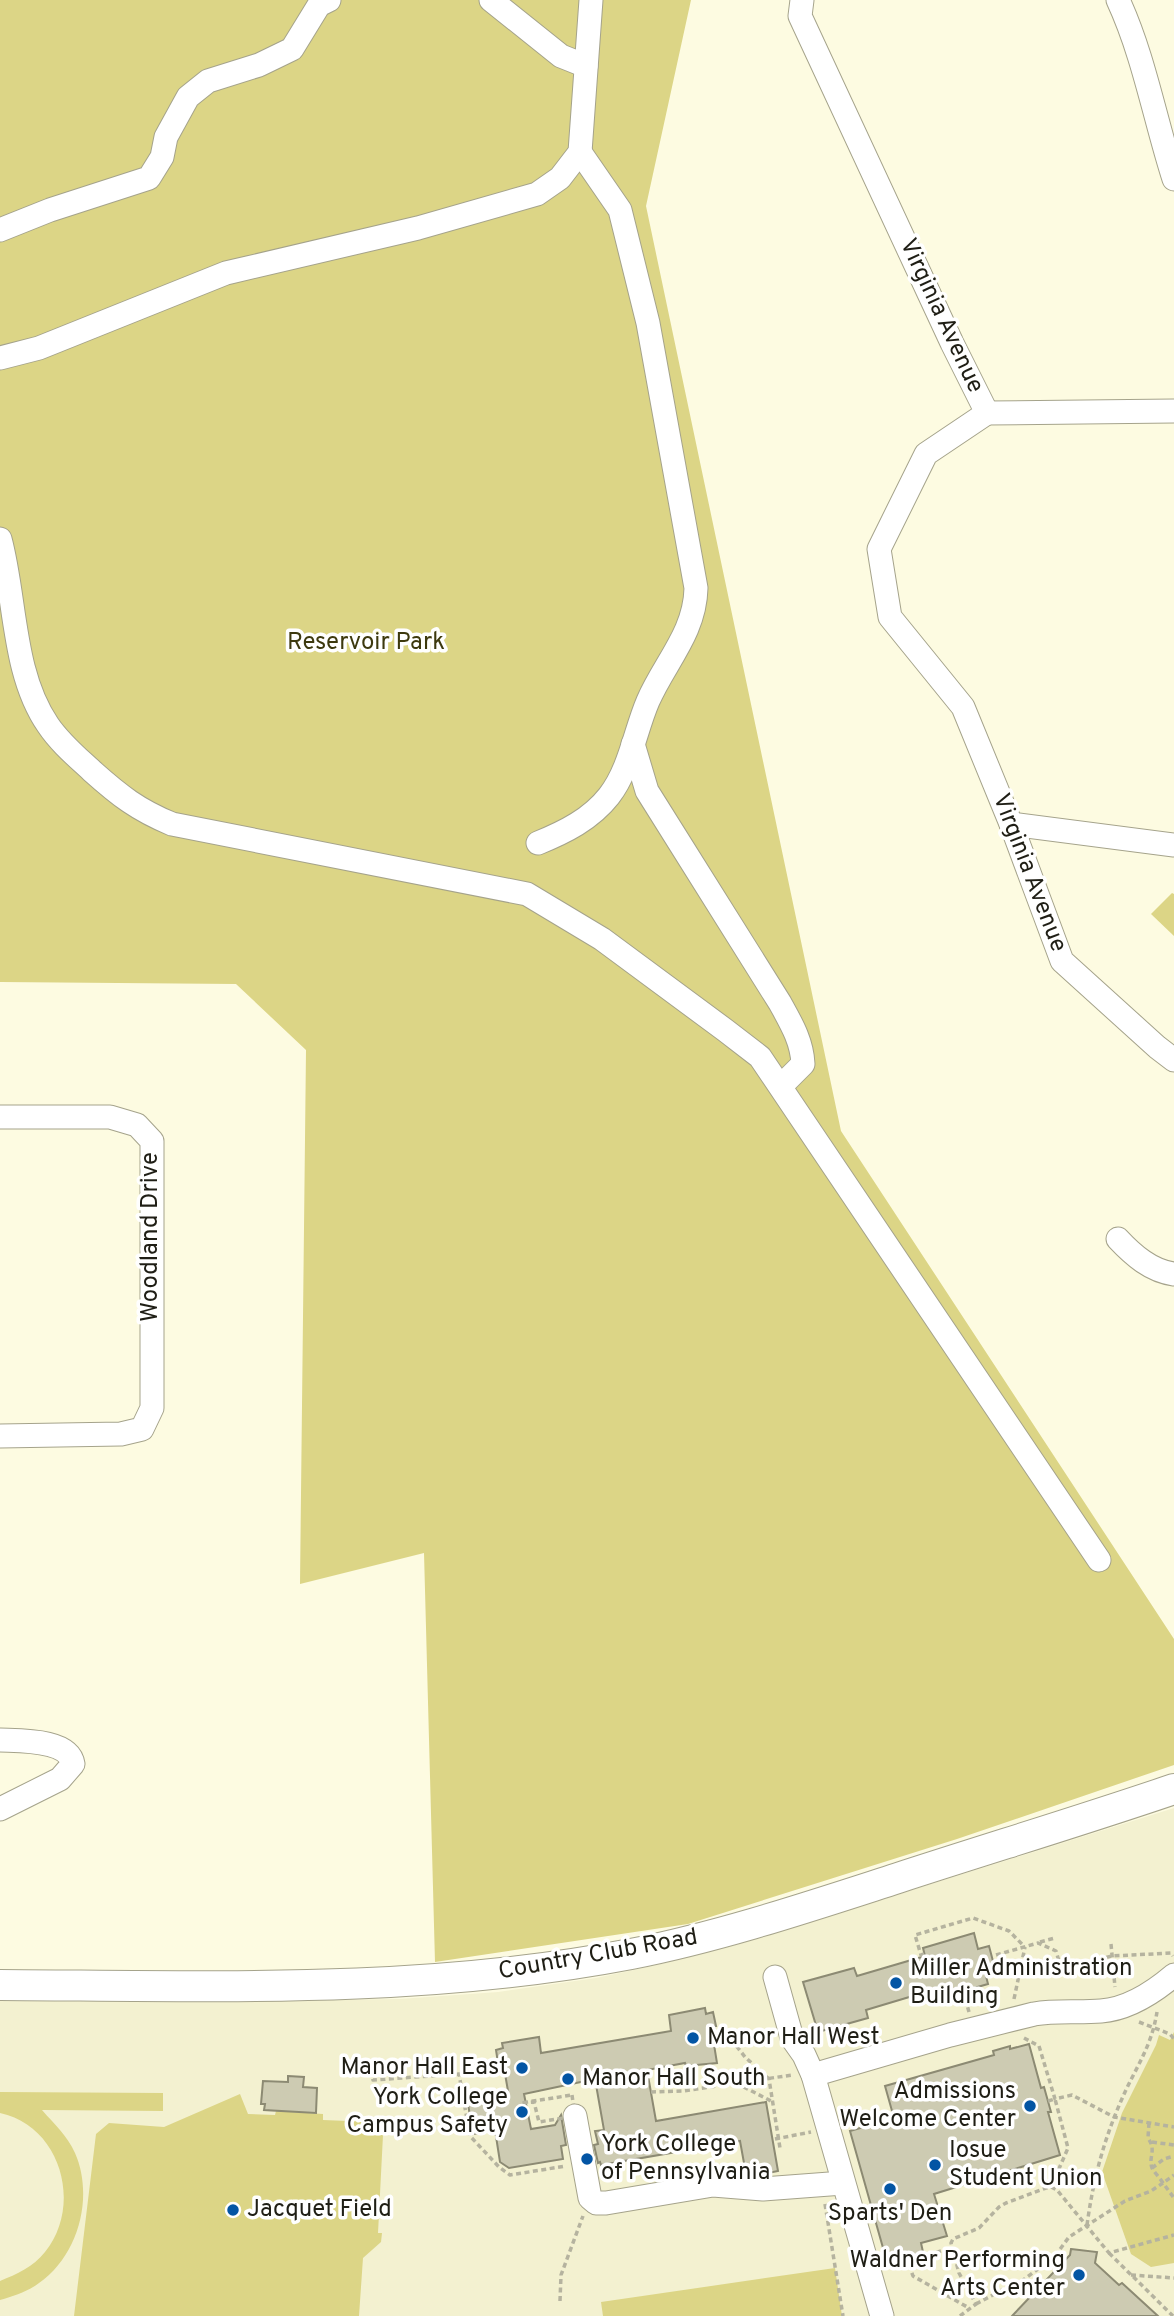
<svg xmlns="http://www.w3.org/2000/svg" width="1174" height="2316" font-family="Overpass,sans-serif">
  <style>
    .built { fill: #f3f1d0 }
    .green { fill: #dcd586 }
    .building { fill: #cdcbb2; stroke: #8c8a73; stroke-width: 2 }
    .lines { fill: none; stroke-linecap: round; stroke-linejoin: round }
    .minor-casing { stroke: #a5a38b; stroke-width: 25 }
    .major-casing { stroke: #a5a38b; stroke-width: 32 }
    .path { stroke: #b5b39f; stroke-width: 3.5; stroke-dasharray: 5 3.5; stroke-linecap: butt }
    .minor { stroke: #fff; stroke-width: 23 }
    .major { stroke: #fff; stroke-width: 30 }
    .poi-dot { fill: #0355a4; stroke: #fff; stroke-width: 2.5 }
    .labels { text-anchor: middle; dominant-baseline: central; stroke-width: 7; stroke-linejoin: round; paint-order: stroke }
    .street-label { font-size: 24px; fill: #1f1e15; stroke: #fff }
    .park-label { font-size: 24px; fill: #3d390e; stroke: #fff }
    .poi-label { font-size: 24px; fill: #1f1e15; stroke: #fff; text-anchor: start }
  </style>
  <rect width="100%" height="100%" fill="#fdfbe1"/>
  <path class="built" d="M1174,1808V2316H0V2000L184,2002L399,1999L498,1992L596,1978L657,1965L739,1944Z"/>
  <g class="green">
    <path d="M0,0H691L646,206L841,1131L1174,1639V1765L957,1839L688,1924L435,1962L424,1553L300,1584L306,1050L236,984L0,982Z"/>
    <path d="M1172,893L1174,894V936L1151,914Z"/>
    <path d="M1174,2032V2263L1151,2267L1131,2254L1102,2172L1122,2113L1156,2045L1159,2035L1170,2040Z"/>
    <path d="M0,2092L163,2093V2111L42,2110C54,2124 67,2135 75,2153C94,2196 79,2255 39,2283C27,2292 14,2296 0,2300V2281C17,2274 33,2267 45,2252C83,2205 61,2126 0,2113Z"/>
    <path d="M240,2094L248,2114L275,2115L276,2111L323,2114V2120L373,2122L383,2135L378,2233H382L381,2242L363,2258L359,2316H74L96,2134L109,2123L164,2127Z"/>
    <path d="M835,2268L842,2316H603L601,2302Z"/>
  </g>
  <g class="building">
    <path d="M974,1933L978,1949L989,1946L994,1965L984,1968L988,1984L939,1998L936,1989L866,2010L868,2018L818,2032L803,1982L854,1968L857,1976L925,1956L923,1948Z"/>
    <path d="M705,2008L706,2014L713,2012L716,2026H711L717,2063L686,2066L685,2063L647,2070L656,2121L766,2102L778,2171L758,2175L746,2174L740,2141L601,2165L600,2162L598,2163L594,2145L598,2144L595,2131L604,2130L595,2079L524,2094L531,2129L555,2125L561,2115L566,2145L561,2146L563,2159L509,2168L500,2162L495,2130L473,2134L467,2098L508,2091L503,2062L498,2063L496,2050L503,2048L502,2043L539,2037L541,2053L671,2031L669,2015Z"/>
    <path d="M1029,2044L1041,2088L1044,2087L1051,2112H1048L1060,2155L934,2194L947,2236L921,2243L923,2252L887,2262L850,2131L894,2118L885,2086L994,2055L993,2051L1010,2046V2049Z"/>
    <path d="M288,2076L304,2077L303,2087L317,2088L316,2113L264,2110L265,2104H261L263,2081L288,2082Z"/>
    <path d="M1071,2249L1097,2252L1095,2263L1119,2285L1122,2283L1158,2316H1012L1070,2255Z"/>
  </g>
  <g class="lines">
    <defs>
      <g id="minor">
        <path d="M491,0L561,56L586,66"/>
        <path d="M802,0L800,16L952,343L987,413L926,454L879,549L890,617L963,707L1011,824L1062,961L1157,1047L1174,1060"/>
        <path d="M1118,0C1144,56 1155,120 1174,179"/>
        <path d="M0,230L50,210L149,178L162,157L166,137L188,97L208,81L259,65L292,49L319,5L329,0"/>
        <path d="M0,358L39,348L226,273L418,228L537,194L560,178L580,152L591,0"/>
        <path d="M987,413L1174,411"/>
        <path d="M0,539C16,598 12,673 48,725C60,743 77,757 92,771C120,796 138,810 172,824L527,894L602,939L725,1030L760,1057L1099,1560"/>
        <path d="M633,744L647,791L780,1003C791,1023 802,1041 803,1064L781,1086"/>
        <path d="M1011,824L1174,845"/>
        <path d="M538,843C565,832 591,819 609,796C630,769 635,731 648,701C665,662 695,633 696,588L648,323L620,210L580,152"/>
        <path d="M0,1117H110L137,1125L152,1141V1408L142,1429L121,1434L0,1436"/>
        <path d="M1118,1239C1133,1255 1151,1271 1174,1274"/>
        <path d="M0,1740C20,1741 69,1739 73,1764L60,1779L0,1809"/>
        <path d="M775,1977L792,2038L804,2055L813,2075L882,2316"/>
        <path d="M813,2075L950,2035L1034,2014C1057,2010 1078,2013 1101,2011C1128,2009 1154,1992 1174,1975"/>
        <path d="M575,2116L590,2198L596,2203H606L713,2185L763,2189L843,2183"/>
      </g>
      <path id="major" d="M0,1985C211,1986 423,1994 631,1954C722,1936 811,1906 898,1878C990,1848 1083,1820 1174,1789"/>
    </defs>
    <use href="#minor" class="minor-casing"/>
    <use href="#major" class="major-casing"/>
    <g class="path">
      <path d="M1040,1942L1055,1938"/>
      <path d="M1111,1944L1115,1987"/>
      <path d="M924,1954L921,1955L915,1935L973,1918L1009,1931L1024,1946"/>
      <path d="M1002,1954L1006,1963L1020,1971"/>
      <path d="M996,1955L1038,1943L1056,1951L1061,1968L1112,1956L1171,1953L1173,1956"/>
      <path d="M963,1991L969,2012"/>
      <path d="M1014,1999L1025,1947"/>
      <path d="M1139,2022L1170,2034L1174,2039"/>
      <path d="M711,2030L723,2029L745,2057L769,2079L780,2148"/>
      <path d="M1024,2038L1039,2046L1055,2099L1072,2095L1114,2117L1174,2127"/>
      <path d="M371,2062L373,2080L459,2074L470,2136L499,2167L510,2175L566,2166"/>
      <path d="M736,2083L771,2101"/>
      <path d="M651,2092L683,2091L792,2075"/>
      <path d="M572,2095L575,2116L539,2122L534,2102L521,2103Z"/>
      <path d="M1048,2101L1055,2099L1068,2148L1051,2187"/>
      <path d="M1149,2123L1148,2138C1157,2151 1148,2157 1152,2168C1154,2172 1160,2178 1163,2183L1174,2175"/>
      <path d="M775,2139L811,2132"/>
      <path d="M1152,2142L1174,2145"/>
      <path d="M1152,2168L1164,2159L1174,2156"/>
      <path d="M825,2204L843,2316"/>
      <path d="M1087,2225C1093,2181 1103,2142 1121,2101C1135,2068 1151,2049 1157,2012"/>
      <path d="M1109,2253L1173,2316"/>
      <path d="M906,2257L913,2276L969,2308"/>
      <path d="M887,2266L952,2248"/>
      <path d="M1131,2275L1174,2278"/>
      <path d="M560,2301L561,2275L583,2216"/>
      <path d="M976,2304L1002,2290L1014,2287L1055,2256L1069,2237L1125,2201L1151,2191L1163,2183L1174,2198"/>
      <path d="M960,2316L976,2304L959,2273L951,2243L953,2239L979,2228L999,2207L1006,2203L1046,2188L1051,2187L1057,2190L1109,2253L1174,2235"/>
    </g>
    <use href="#minor" class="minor"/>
    <use href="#major" class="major"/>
  </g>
  <g class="poi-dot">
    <circle cx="896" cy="1983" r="7"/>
    <circle cx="693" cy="2038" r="7"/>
    <circle cx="522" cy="2068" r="7"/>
    <circle cx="568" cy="2079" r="7"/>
    <circle cx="1030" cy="2106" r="7"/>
    <circle cx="522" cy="2112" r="7"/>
    <circle cx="587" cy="2159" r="7"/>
    <circle cx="935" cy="2165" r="7"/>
    <circle cx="890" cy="2189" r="7"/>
    <circle cx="233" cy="2210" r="7"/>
    <circle cx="1079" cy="2275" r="7"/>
  </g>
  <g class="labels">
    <g class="street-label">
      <text transform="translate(941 316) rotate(65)">Virginia Avenue</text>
      <text transform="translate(1029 873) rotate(69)">Virginia Avenue</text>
      <text transform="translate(151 1237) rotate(-90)">Woodland Drive</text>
      <text transform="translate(598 1955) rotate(-10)">Country Club Road</text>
    </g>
    <g class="park-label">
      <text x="366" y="643">Reservoir Park</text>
    </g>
    <g class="poi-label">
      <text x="910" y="1969">Miller Administration<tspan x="910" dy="28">Building</tspan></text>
      <text x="707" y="2038">Manor Hall West</text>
      <text x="508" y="2068" text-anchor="end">Manor Hall East</text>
      <text x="582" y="2079">Manor Hall South</text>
      <text x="1016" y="2092" text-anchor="end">Admissions<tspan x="1016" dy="28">Welcome Center</tspan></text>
      <text x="508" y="2098" text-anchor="end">York College<tspan x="508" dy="28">Campus Safety</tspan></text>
      <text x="601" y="2145">York College<tspan x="601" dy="28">of Pennsylvania</tspan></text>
      <text x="949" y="2151">Iosue<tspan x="949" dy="28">Student Union</tspan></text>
      <text x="247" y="2210">Jacquet Field</text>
      <text x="890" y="2214" text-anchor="middle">Sparts' Den</text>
      <text x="1065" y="2261" text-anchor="end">Waldner Performing<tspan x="1065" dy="28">Arts Center</tspan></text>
    </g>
  </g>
</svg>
